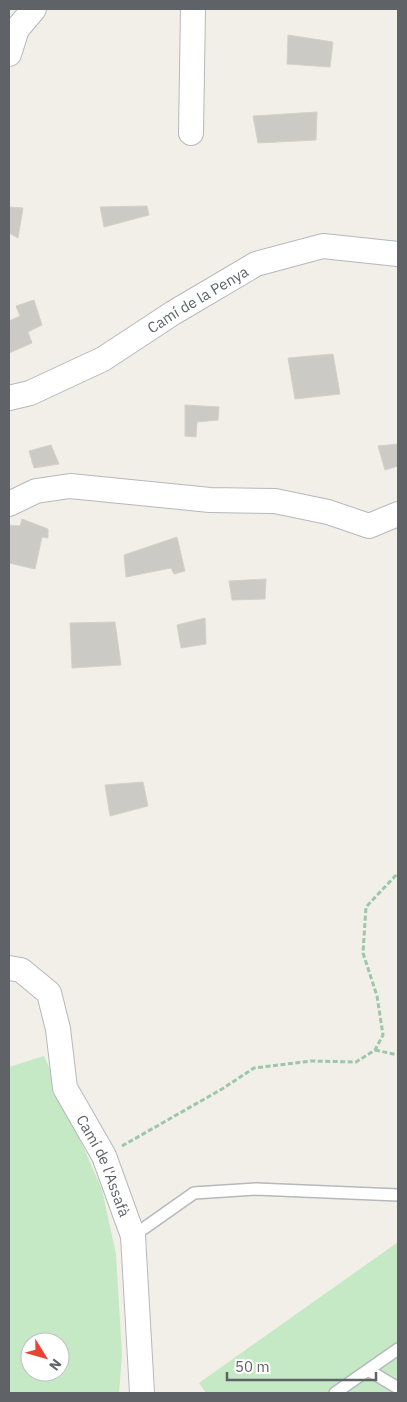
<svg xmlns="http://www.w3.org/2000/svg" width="407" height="1402" font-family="'IBM Plex Sans',sans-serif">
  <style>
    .green { fill: #c5e8c5; fill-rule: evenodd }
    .building { fill: #cccac5; stroke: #d6d1c6 }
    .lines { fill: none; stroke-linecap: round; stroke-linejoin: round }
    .service-casing { stroke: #b5b8bc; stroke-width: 14 }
    .minor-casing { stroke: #b5b8bc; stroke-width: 26 }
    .path { stroke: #9cc7a9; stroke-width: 3; stroke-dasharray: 5 2.5; stroke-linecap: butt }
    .service { stroke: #fff; stroke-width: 11 }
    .minor { stroke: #fff; stroke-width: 24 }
    .labels { text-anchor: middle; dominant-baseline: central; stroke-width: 4.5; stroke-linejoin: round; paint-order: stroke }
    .street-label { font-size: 15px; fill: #5f6368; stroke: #fff }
  </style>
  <rect width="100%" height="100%" fill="#f1efe8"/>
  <g class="green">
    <path d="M44,1056L102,1190L116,1254L122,1355L119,1393H9V1067ZM30,1342H60V1372H30Z"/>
    <path d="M398,1242V1393H206L199,1383Z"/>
  </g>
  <g class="building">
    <path d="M288,35L333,42L330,67L287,64Z"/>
    <path d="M317,112L316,140L258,143L253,116Z"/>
    <path d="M147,206L149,215L104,227L100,207Z"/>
    <path d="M9,207L23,208L18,238L9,233Z"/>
    <path d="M34,300L42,325L28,332L32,343L9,353V321L20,316L16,306Z"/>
    <path d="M333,354L340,394L295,399L288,358Z"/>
    <path d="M185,405L219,407L218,420L197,422L196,437L185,436Z"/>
    <path d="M398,444V466L385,470L378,446Z"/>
    <path d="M51,445L59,464L34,468L29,451Z"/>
    <path d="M22,519L48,529V538L42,537L35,569L9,563V525L20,526Z"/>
    <path d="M177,537L185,571L174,574L171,568L126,577L124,555Z"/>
    <path d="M266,579L265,599L232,600L229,581Z"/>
    <path d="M205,618L206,644L181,648L177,625Z"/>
    <path d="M115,622L121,665L72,668L70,623Z"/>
    <path d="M143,782L148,806L110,816L105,785Z"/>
  </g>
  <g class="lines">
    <defs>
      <g id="service">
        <path d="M133,1236L194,1193L256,1189L398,1195"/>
        <path d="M368,1370L398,1388"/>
        <path d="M335,1393L398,1349"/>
      </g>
      <g id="minor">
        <path d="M9,54L17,29L34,9"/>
        <path d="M191,133L193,9"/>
        <path id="s1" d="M9,398L30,393L103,359L173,313L256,264L323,246L398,254"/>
        <path d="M9,504L36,491L70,486L210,500L275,501L328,512L369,526L398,514"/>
        <path id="s2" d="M9,968L21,970L49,993L58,1029L65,1088L104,1156L133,1236L142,1393"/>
      </g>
    </defs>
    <use href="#service" class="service-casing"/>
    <use href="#minor" class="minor-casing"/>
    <g class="path">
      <path d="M375,1050L398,1055"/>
      <path d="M122,1146L222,1089L254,1068L311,1061L356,1062L375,1050L383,1035L377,996L363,953L366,907L398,873"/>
    </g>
    <use href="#service" class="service"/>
    <use href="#minor" class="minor"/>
  </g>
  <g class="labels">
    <g class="street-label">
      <text stroke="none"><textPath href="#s1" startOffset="214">Camí de la Penya</textPath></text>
      <text stroke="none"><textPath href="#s2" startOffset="232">Camí de l'Assafà</textPath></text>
    </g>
  </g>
  <rect width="407" height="1402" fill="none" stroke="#5f6368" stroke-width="20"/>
  <g transform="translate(45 1357) rotate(127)"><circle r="24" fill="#ffffff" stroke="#bfc1c3"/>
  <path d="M0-4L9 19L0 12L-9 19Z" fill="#ea4335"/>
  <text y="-8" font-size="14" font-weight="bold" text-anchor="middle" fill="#5f6368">N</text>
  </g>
  <path d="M227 1372v8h149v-8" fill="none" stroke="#5f6368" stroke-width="2.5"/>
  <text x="235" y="1372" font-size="15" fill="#5f6368" stroke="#ffffff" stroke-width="4" paint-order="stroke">50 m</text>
</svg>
